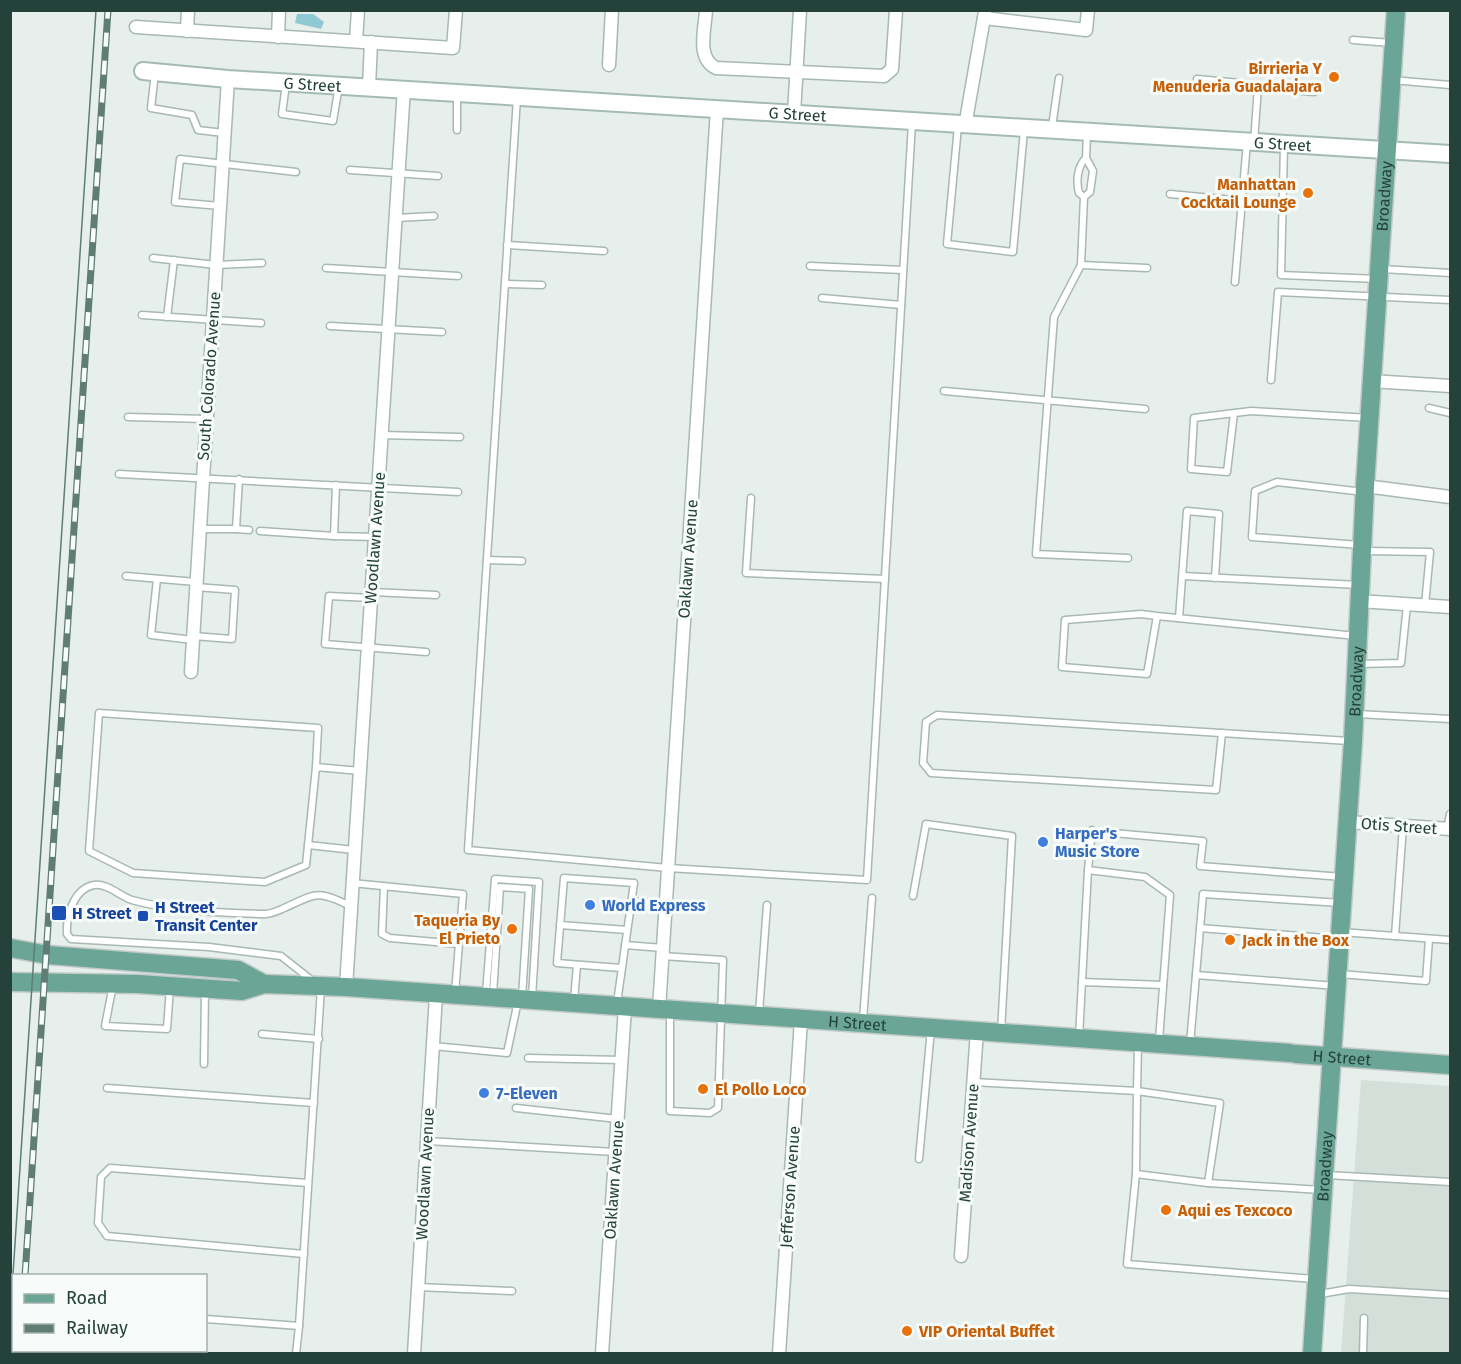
<svg xmlns="http://www.w3.org/2000/svg" width="1461" height="1364" font-family="'Fira Sans',sans-serif">
  <style>
    .built { fill: #d4dfda }
    .water { fill: #8ec9d4 }
    .lines { fill: none; stroke-linecap: round; stroke-linejoin: round }
    .lane-casing { stroke: #a8b8b2; stroke-width: 9 }
    .street-casing { stroke: #a8b8b2; stroke-width: 15 }
    .secondary-casing { stroke: #a4bbb3; stroke-width: 20 }
    .primary-casing { stroke: #c2cac8; stroke-width: 21 }
    .lane { stroke: #fff; stroke-width: 6 }
    .street { stroke: #fff; stroke-width: 12 }
    .secondary { stroke: #fff; stroke-width: 16 }
    .primary { stroke: #6aa596; stroke-width: 18 }
    .tram { stroke: #5f7d75; stroke-width: 1.5 }
    .rail-casing { stroke: #5f7d75; stroke-width: 7 }
    .rail { stroke: #f7fbf9; stroke-width: 4.5; stroke-dasharray: 14; stroke-linecap: butt }
    .food-dot { fill: #e8710a; stroke: #f7fbf9; stroke-width: 2 }
    .shop-dot { fill: #3f7fe0; stroke: #f7fbf9; stroke-width: 2 }
    .transit-dot { fill: #1a4fb4; stroke: #f7fbf9; stroke-width: 2 }
    .labels { text-anchor: middle; dominant-baseline: central; stroke-width: 6; stroke-linejoin: round; paint-order: stroke }
    .food-label { font-size: 16px; font-weight: bold; fill: #c56008; stroke: #f7fbf9; text-anchor: start }
    .street-label { font-size: 16px; fill: #24423a; stroke: #f7fbf9 }
    .shop-label { font-size: 16px; font-weight: bold; fill: #366cbe; stroke: #f7fbf9; text-anchor: start }
    .transit-label { font-size: 16px; font-weight: bold; fill: #164399; stroke: #f7fbf9; text-anchor: start }
  </style>
  <rect width="100%" height="100%" fill="#e6efeb"/>
  <path class="built" d="M1361,1080L1450,1086V1353L1341,1354Z"/>
  <path class="water" d="M297,14H313L324,22L321,29L295,23Z"/>
  <g class="lines">
    <defs>
      <g id="lane">
        <path d="M1353,40L1391,43"/>
        <path d="M155,73L151,108L192,115L198,130L224,133"/>
        <path d="M1197,79L1240,83"/>
        <path d="M1392,80L1450,85"/>
        <path d="M286,84L282,114L333,121L339,86"/>
        <path d="M457,96V130"/>
        <path d="M517,98L468,850L668,868L867,880L912,123"/>
        <path d="M958,126L947,244L1013,252L1024,130"/>
        <path d="M1052,127L1059,78"/>
        <path d="M1254,142L1258,87L1314,92"/>
        <path d="M1284,145L1281,275L1378,279"/>
        <path d="M1086,158C1077,166 1076,182 1079,193L1084,197L1081,265L1054,317L1036,554L1128,558"/>
        <path d="M350,170L438,176"/>
        <path d="M1170,194L1242,201"/>
        <path d="M1084,197L1090,192L1093,171L1086,158L1087,134"/>
        <path d="M220,206L175,202L180,159L296,172"/>
        <path d="M396,218L434,216"/>
        <path d="M507,245L604,251"/>
        <path d="M153,258L216,265L262,263"/>
        <path d="M1081,265L1147,268"/>
        <path d="M810,266L903,270"/>
        <path d="M326,268L458,276"/>
        <path d="M1382,269L1450,273"/>
        <path d="M1235,282L1247,142"/>
        <path d="M505,284L542,285"/>
        <path d="M822,298L901,305"/>
        <path d="M142,315L261,323"/>
        <path d="M167,317L174,260"/>
        <path d="M330,326L442,332"/>
        <path d="M1271,380L1278,292L1450,300"/>
        <path d="M944,391L1145,409"/>
        <path d="M1429,408L1450,413"/>
        <path d="M1234,413L1227,472L1191,469L1194,418L1251,411L1369,418"/>
        <path d="M128,417L206,419"/>
        <path d="M382,435L460,437"/>
        <path d="M119,474L458,492"/>
        <path d="M336,485L334,536L375,537"/>
        <path d="M751,498L746,573L885,579"/>
        <path d="M200,529H236L239,479"/>
        <path d="M236,529L249,530"/>
        <path d="M260,531L334,536"/>
        <path d="M1360,545L1252,537L1255,491L1277,482L1364,492"/>
        <path d="M1365,551L1430,552L1425,605"/>
        <path d="M487,560L522,561"/>
        <path d="M126,576L196,582"/>
        <path d="M1183,576L1359,585"/>
        <path d="M157,579L151,635L193,640"/>
        <path d="M372,592L436,595"/>
        <path d="M371,598L329,596L325,644L426,652"/>
        <path d="M1157,616L1147,674L1062,667L1065,620L1141,614L1157,616L1356,636"/>
        <path d="M1179,618L1187,511L1219,514L1215,578"/>
        <path d="M193,636L232,639L235,590L196,587"/>
        <path d="M1359,664L1401,663L1407,605"/>
        <path d="M1357,714L1450,719"/>
        <path d="M1222,733L1216,790L931,773L923,763L926,722L937,715L1349,741"/>
        <path d="M316,767L306,865L265,882L133,873L89,851L99,713L318,728L316,767L360,771"/>
        <path d="M1447,829L1450,814"/>
        <path d="M1092,830L1088,870L1145,877L1170,895L1159,1040"/>
        <path d="M1113,833L1203,841L1200,866L1343,877"/>
        <path d="M308,845L354,850"/>
        <path d="M352,883L463,894L455,993"/>
        <path d="M384,886L382,934L390,938L459,944"/>
        <path d="M913,896L926,824L1012,836L1001,1032"/>
        <path d="M632,901L666,904"/>
        <path d="M560,925L627,930"/>
        <path d="M1200,928L1337,939"/>
        <path d="M1341,932L1450,940"/>
        <path d="M1395,936L1403,826"/>
        <path d="M625,945L663,948"/>
        <path d="M662,956L723,960L718,1108L710,1113L670,1111V1011"/>
        <path d="M1340,974L1426,981L1429,939"/>
        <path d="M1196,975L1336,986"/>
        <path d="M314,982L281,956L209,947L71,939L67,934C66,917 73,889 94,885C107,883 120,896 132,900C171,911 224,913 265,914C271,914 277,911 282,909C316,894 316,889 350,906"/>
        <path d="M1082,982L1163,985"/>
        <path d="M113,985L105,1026L167,1029L170,987"/>
        <path d="M486,993L495,879L539,882L532,998"/>
        <path d="M493,994L500,887L529,889L522,997"/>
        <path d="M574,1000L577,965"/>
        <path d="M617,1003L634,883L564,878L557,963L621,968"/>
        <path d="M759,1013L767,905"/>
        <path d="M863,1020L872,898"/>
        <path d="M262,1034L319,1039"/>
        <path d="M1079,1037L1088,870"/>
        <path d="M1190,1044L1203,894L1341,903"/>
        <path d="M433,1046L507,1053L518,1001"/>
        <path d="M528,1058L621,1060"/>
        <path d="M204,1064L205,989"/>
        <path d="M973,1082L1137,1091L1136,1174L1127,1264L1314,1279"/>
        <path d="M107,1088L314,1103"/>
        <path d="M516,1108L618,1119"/>
        <path d="M427,1141L615,1152"/>
        <path d="M919,1159L931,1029"/>
        <path d="M1136,1174L1208,1183L1220,1103L1137,1091L1138,1044"/>
        <path d="M1327,1175L1450,1182"/>
        <path d="M1208,1183L1321,1190"/>
        <path d="M304,1254L107,1236L98,1223L101,1177L110,1168L308,1183"/>
        <path d="M418,1287L512,1291"/>
        <path d="M1320,1294L1349,1289L1450,1295"/>
        <path d="M206,1319L299,1326L296,1354"/>
        <path d="M299,1326L321,988"/>
        <path d="M91,1354L92,1350"/>
        <path d="M1363,1354L1364,1318"/>
      </g>
      <g id="street">
        <path d="M706,10C705,30 696,58 716,68L884,76L892,69L896,10"/>
        <path d="M984,18L1086,30L1088,10"/>
        <path d="M136,27L453,48L456,10"/>
        <path d="M187,31L188,10"/>
        <path d="M278,37L279,10"/>
        <path d="M356,41L358,10"/>
        <path d="M609,65L612,10"/>
        <path d="M369,87L371,42"/>
        <path d="M794,114L800,10"/>
        <path d="M965,126L985,12"/>
        <path d="M1371,381L1450,386"/>
        <path d="M1365,486L1450,497"/>
        <path d="M1359,601L1450,607"/>
        <path d="M191,672L228,79"/>
        <path d="M1347,822L1450,829"/>
        <path d="M346,987L404,88"/>
        <path d="M659,1009L717,109"/>
        <path d="M961,1256L977,1031"/>
        <path d="M414,1354L436,995"/>
        <path d="M602,1354L625,1007"/>
        <path d="M779,1354L801,1020"/>
      </g>
      <g id="secondary">
        <path id="s1" d="M143,71L228,79L1450,154"/>
      </g>
      <g id="primary">
        <path d="M10,948L48,955L238,970L264,984"/>
        <path id="s2" d="M10,982L138,984L242,991L264,984L346,987L1290,1053"/>
        <path id="s3" d="M1296,1054L1450,1065"/>
        <path id="s4" d="M1312,1354L1353,741L1365,486L1396,10"/>
      </g>
    </defs>
    <use href="#lane" class="lane-casing"/>
    <use href="#street" class="street-casing"/>
    <use href="#secondary" class="secondary-casing"/>
    <use href="#primary" class="primary-casing"/>
    <use href="#lane" class="lane"/>
    <use href="#street" class="street"/>
    <use href="#secondary" class="secondary"/>
    <use href="#primary" class="primary"/>
    <path class="tram" d="M10,1320L96,10"/>
    <defs>
      <g id="rail">
        <path d="M25,1276L108,10"/>
        <path d="M20,1354L21,1350"/>
      </g>
    </defs>
    <use href="#rail" class="rail-casing"/>
    <use href="#rail" class="rail"/>
  </g>
  <g class="food-dot">
    <circle cx="1334" cy="77" r="6"/>
    <circle cx="1308" cy="193" r="6"/>
    <circle cx="512" cy="929" r="6"/>
    <circle cx="1230" cy="940" r="6"/>
    <circle cx="703" cy="1089" r="6"/>
    <circle cx="1166" cy="1210" r="6"/>
    <circle cx="907" cy="1331" r="6"/>
  </g>
  <g class="shop-dot">
    <circle cx="1043" cy="842" r="6"/>
    <circle cx="590" cy="905" r="6"/>
    <circle cx="484" cy="1093" r="6"/>
  </g>
  <g class="transit-dot">
    <rect x="51" y="905" width="16" height="16" rx="3"/>
    <rect x="137" y="910" width="12" height="12" rx="3"/>
  </g>
  <g class="labels">
    <g class="food-label">
      <text x="1322" y="68" text-anchor="end">Birrieria Y<tspan x="1322" dy="18">Menuderia Guadalajara</tspan></text>
      <text x="1296" y="184" text-anchor="end">Manhattan<tspan x="1296" dy="18">Cocktail Lounge</tspan></text>
      <text x="500" y="920" text-anchor="end">Taqueria By<tspan x="500" dy="18">El Prieto</tspan></text>
      <text x="1242" y="940">Jack in the Box</text>
      <text x="715" y="1089">El Pollo Loco</text>
      <text x="1178" y="1210">Aqui es Texcoco</text>
      <text x="919" y="1331">VIP Oriental Buffet</text>
    </g>
    <g class="street-label">
      <text stroke="none"><textPath href="#s1" startOffset="170">G Street</textPath></text>
      <text stroke="none"><textPath href="#s1" startOffset="656">G Street</textPath></text>
      <text stroke="none"><textPath href="#s1" startOffset="1142">G Street</textPath></text>
      <text stroke="none"><textPath href="#s4" startOffset="1160">Broadway</textPath></text>
      <text transform="translate(209 376) rotate(-86)">South Colorado Avenue</text>
      <text transform="translate(375 538) rotate(-86)">Woodlawn Avenue</text>
      <text transform="translate(688 559) rotate(-86)">Oaklawn Avenue</text>
      <text stroke="none"><textPath href="#s4" startOffset="674">Broadway</textPath></text>
      <text transform="translate(1399 826) rotate(4)">Otis Street</text>
      <text stroke="none"><textPath href="#s2" startOffset="850">H Street</textPath></text>
      <text stroke="none"><textPath href="#s3" startOffset="46">H Street</textPath></text>
      <text transform="translate(969 1143) rotate(-86)">Madison Avenue</text>
      <text stroke="none"><textPath href="#s4" startOffset="188">Broadway</textPath></text>
      <text transform="translate(425 1174) rotate(-87)">Woodlawn Avenue</text>
      <text transform="translate(614 1180) rotate(-86)">Oaklawn Avenue</text>
      <text transform="translate(790 1187) rotate(-86)">Jefferson Avenue</text>
    </g>
    <g class="shop-label">
      <text x="1055" y="833">Harper's<tspan x="1055" dy="18">Music Store</tspan></text>
      <text x="602" y="905">World Express</text>
      <text x="496" y="1093">7-Eleven</text>
    </g>
    <g class="transit-label">
      <text x="155" y="907">H Street<tspan x="155" dy="18">Transit Center</tspan></text>
      <text x="72" y="913">H Street</text>
    </g>
  </g>
  <rect width="1461" height="1364" fill="none" stroke="#24423a" stroke-width="24"/>
  <rect x="12" y="1274" width="195" height="78" fill="#f7fbf9" stroke="#a3b1ad" stroke-width="1.5"/>
  <rect x="24" y="1294" width="30" height="9" fill="#6aa596" stroke="#a3b1ad" stroke-width="1.5"/>
  <text x="66" y="1304" font-size="18" fill="#24423a">Road</text>
  <rect x="24" y="1324" width="30" height="9" fill="#5f7d75" stroke="#a3b1ad" stroke-width="1.5"/>
  <text x="66" y="1334" font-size="18" fill="#24423a">Railway</text>
</svg>
